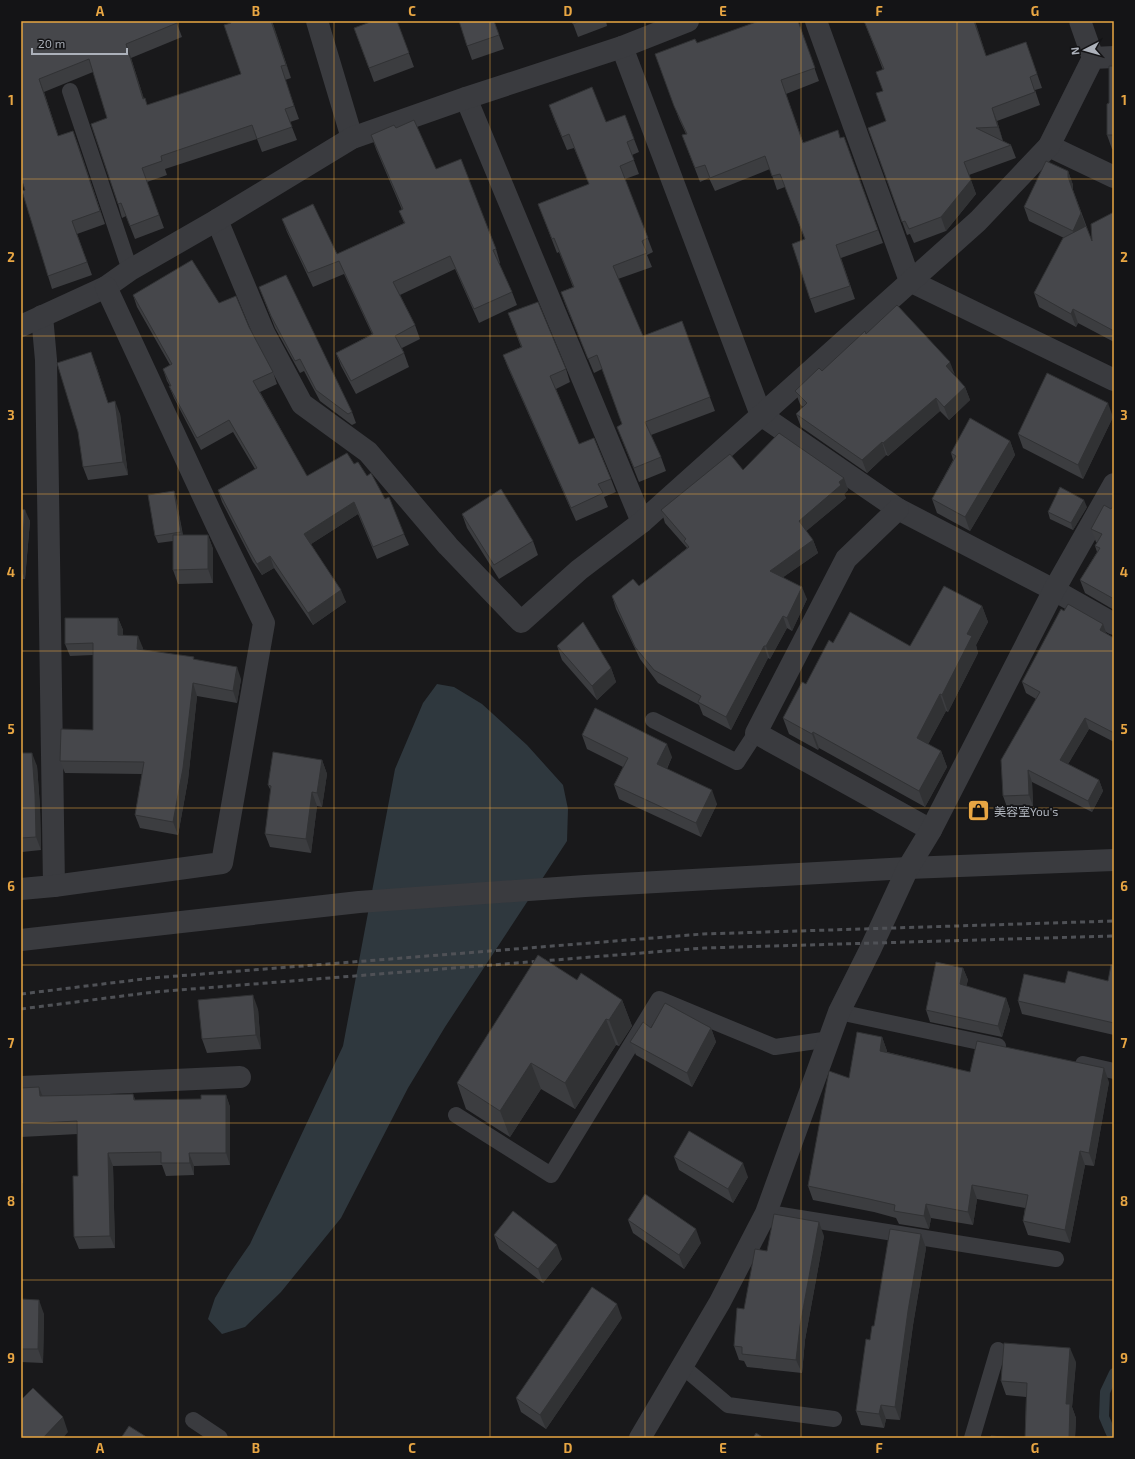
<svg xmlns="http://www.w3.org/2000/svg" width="1135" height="1459" font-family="'Exo 2','Noto Sans JP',sans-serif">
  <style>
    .water { fill: #2f383e }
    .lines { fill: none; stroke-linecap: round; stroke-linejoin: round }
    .stream { stroke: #2f383e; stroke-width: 10 }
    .lane { stroke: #3a3b3f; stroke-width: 16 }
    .street { stroke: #3a3b3f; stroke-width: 22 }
    .rail { stroke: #4f5156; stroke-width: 3; stroke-dasharray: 5 4; stroke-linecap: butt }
    .wall { fill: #3c3d40 }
    .shaded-wall { fill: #313234 }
    .building { fill: #46474b; stroke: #313234 }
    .grid { fill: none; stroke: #e8a643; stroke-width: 1; stroke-opacity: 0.55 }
    .labels { text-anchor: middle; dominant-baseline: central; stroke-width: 3.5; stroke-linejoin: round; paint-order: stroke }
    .poi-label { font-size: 12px; fill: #acb1ba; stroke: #141416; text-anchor: start }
    .neatline { fill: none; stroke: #e8a643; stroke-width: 1.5 }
    .grid-label { font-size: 13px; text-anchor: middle; font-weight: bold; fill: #e8a643 }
  </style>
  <rect width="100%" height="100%" fill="#19191b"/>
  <path class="water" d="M437,684L454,687L482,704L527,745L563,785L568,809L567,841L445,1027L408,1088L341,1218L281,1292L245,1327L222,1334L208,1319L215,1298L230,1273L250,1244L343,1046L395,769L423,703Z"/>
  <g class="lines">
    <path class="stream" d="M1113,1438L1104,1417L1105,1392L1114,1373"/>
    <g class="lane">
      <path d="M70,91L130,270"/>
      <path d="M653,720L737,762L756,733"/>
      <path d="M839,1012L998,1046"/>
      <path d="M1083,1064L1114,1071"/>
      <path d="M456,1115L551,1175L659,999L775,1047L830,1039"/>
      <path d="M775,1214L1056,1259"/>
      <path d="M682,1366L728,1405L834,1419"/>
      <path d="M193,1420L220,1438"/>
      <path d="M972,1438L998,1350"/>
    </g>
    <g class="street">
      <path d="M317,21L352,138"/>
      <path d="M816,21L910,281L1114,380"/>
      <path d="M1080,21L1093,58"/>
      <path d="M622,47L761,415L898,509L1054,590L1114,624"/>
      <path d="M466,98L642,522"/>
      <path d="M1049,146L1114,177"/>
      <path d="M217,220L264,333L302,404L368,452L448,546L521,622L579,570L642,522L978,221L1049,146L1093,58L1114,57"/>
      <path d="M42,316L46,360L54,886"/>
      <path d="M21,326L106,287L130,270L217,220L352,138L466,98L622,47L688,21"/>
      <path d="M898,509L846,559L756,733L931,830"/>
      <path d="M21,889L54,886L222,863L264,623L217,526L106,287"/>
      <path d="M21,940L359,902L585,886L908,868L1114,860"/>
      <path d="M21,1087L240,1077"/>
      <path d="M640,1438L720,1302L766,1213L839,1012L870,950L908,868L931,830L1054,590L1114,484"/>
    </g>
    <g class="rail">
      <path d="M21,994L152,978L703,934L1114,921"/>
      <path d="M21,1009L154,992L704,948L1114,936"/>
    </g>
  </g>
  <g class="wall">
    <path d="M21,21H176L182,37L131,58L144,99L147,105L241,74L272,21L291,78L285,80L299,119L290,122L297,140L262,152L257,139L165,169L167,175L147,182L164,228L135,239L126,216L122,218L118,204L107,118L93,72L44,92L58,136L73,131L105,224L77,234L92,275L52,289L48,276L25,190Z"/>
    <path d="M397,21L414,67L374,82L354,28Z"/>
    <path d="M494,21L504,49L472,60L467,46Z"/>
    <path d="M572,21H606L607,26L578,37Z"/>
    <path d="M798,21L819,81L786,94L803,142L841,138L844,137L883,243L841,258L855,299L815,313L810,299L805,240L785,187L777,190L770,169L715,191L709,178L700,182L682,135L686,134L679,119L655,54L697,43Z"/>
    <path d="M864,21H975L986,56L1026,42L1042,88L1035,90L1040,105L997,121L1003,141L1011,145L1016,158L969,175L976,194L946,231L914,243L910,234L907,235L868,128L886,121L883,91V70Z"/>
    <path d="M1114,66V149H1112L1107,135L1109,103Z"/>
    <path d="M549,105L606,122L634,139L639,152L632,155L639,174L625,179L653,252L647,255L652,267L618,279L643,336L682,321L715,411L651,435L661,457L666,471L639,482L617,427L622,424L602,369L594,373L566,306L561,292L573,287L559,252L557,253L538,204L589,184L574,148L567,150L554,119Z"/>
    <path d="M396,128L436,169L496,249L500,263H499L512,292L517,305L479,323L455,269L400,295L415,325L420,339L402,348L404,353L409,367L356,394L341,366L336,353L372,334L344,274L313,287L287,232L282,219L337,254L404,223L399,211L402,210L376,149L371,135Z"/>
    <path d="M1068,171L1073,185V190L1092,241L1114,212V342L1078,323L1076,327L1039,307L1034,293L1064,238L1029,221L1024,207Z"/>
    <path d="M259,287L352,412L356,423L352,425L320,401L304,371L300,373L275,328Z"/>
    <path d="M133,295L219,303L249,327L273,372L277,384L260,392L307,476L354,464L367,476L404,534L409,545L377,559L358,514L311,544L346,602L313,625L274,568L262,575L253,562L222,502L218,490L255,469L233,432L201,450L174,398L169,386H170L167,381L163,369L170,365L137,307Z"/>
    <path d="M508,313L566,369L570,382L556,389L579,444L611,479L616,492L604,497L608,507L576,521L508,368L503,355L521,347Z"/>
    <path d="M866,334L954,375L965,387L970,400L949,420L940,411L888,456L886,455L867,473L801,427L796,414L803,407L800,404L795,391L822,371Z"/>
    <path d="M96,365L108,403L120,414L128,475L88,480L83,467Z"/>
    <path d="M1113,417L1083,479L1023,448L1018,434Z"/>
    <path d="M1010,441L1015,455L970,531L937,513L932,499L953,460L951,453Z"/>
    <path d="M743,470L844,478L848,490L844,494L846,498L806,531L813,540L818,553L783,577L807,599L792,631L787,628L770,659L768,658L731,730L703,715L699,705L658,683L640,659L616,609L612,596L639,586L687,548L665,523L661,510Z"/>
    <path d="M174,491L176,498L183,535H208L213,549V583L178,584L173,570V541L158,543L155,536Z"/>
    <path d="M1114,505V610L1085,593L1080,580L1097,552L1095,546L1097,542H1096L1091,529L1111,509Z"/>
    <path d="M1087,507L1073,530L1050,519L1048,512Z"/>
    <path d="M21,509L30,521L25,579H21Z"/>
    <path d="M462,514L533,541L538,555L499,579L467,528Z"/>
    <path d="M982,606L988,622L976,645L978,653L948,712L946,711L928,744L941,751L947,767L925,807L819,748L818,750L789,734L783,718L806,684L910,646Z"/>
    <path d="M118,618L123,630V635L143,648L142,650L194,657V659L241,679L237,703L197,696L188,780L178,835L140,828L135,815L142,774L65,773L60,761L93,730V655L70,656L65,644Z"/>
    <path d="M1107,634L1114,638V742L1089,729L1068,764L1099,780L1103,791L1092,812L1032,782L1033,806L1007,807L1003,796L1036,699L1026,693L1022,682Z"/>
    <path d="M557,646L611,668L616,682L597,700L562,660Z"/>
    <path d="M582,735L672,757L667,769L717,804L701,837L619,799L614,785L623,767L587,749Z"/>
    <path d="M21,753L37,766L40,807L41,850L22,852V856H21Z"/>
    <path d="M322,760L327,774L322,807L317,806L311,853L270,847L265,834L271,791L268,785Z"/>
    <path d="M1114,966V1035L1022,1014L1018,1001L1065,983L1108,981Z"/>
    <path d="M963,968L968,980L966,986L1006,998L1010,1010L1002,1037L930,1022L926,1010Z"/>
    <path d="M577,980L622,1000L632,1026L619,1046L616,1045L575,1109L541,1089L510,1137L466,1109L457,1083Z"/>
    <path d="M258,1009L261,1049L207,1053L202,1039Z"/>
    <path d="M651,1028H711L716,1042L692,1087L636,1055L630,1042Z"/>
    <path d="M882,1037L887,1051V1052L970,1072L1109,1082L1094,1166L1085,1165L1070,1243L1028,1235L1023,1221L1025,1208L977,1199L973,1225L931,1218L929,1229L899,1224L896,1218L874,1212L813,1200L808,1186L849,1078Z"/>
    <path d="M39,1087L42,1096L136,1100L201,1099L226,1095L230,1107V1165L194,1166V1175L166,1176L162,1165L113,1166L115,1248L79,1249L74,1237L78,1176V1134L21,1137L23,1183H21V1088Z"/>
    <path d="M674,1157L748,1177L733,1203L679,1170Z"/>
    <path d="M628,1220L701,1243L684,1269L633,1233Z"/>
    <path d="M921,1234L926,1248L913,1325L900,1420L886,1419L884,1428L861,1425L856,1411L870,1340L874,1326Z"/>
    <path d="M494,1235L562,1259L543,1283L499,1249Z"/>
    <path d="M824,1236L805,1340L802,1373L747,1367L744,1361L739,1360L734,1346L744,1309L767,1251Z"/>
    <path d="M21,1299L44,1314L43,1363L21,1362Z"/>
    <path d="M622,1318L546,1429L521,1412L516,1398Z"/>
    <path d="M1076,1362L1072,1407L1076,1418L1075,1438H1025L1026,1397L1006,1395L1001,1381Z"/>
  </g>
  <g class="shaded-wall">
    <path d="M271,21H272L291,78L286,65Z"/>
    <path d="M974,21H975L991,70L986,56Z"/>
    <path d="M126,44L131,58L148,112L143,99Z"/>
    <path d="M39,79L44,92L63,150L58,136Z"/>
    <path d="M992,108L997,121L1003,141L998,127Z"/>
    <path d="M73,131L78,144L105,224L100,211Z"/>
    <path d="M1068,171L1073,185V191L1068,177Z"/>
    <path d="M971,180L976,194L946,231L941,217Z"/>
    <path d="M1081,213L1086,227L1078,245L1073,231Z"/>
    <path d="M1073,309L1078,323L1076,327L1071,314Z"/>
    <path d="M950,362L955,375L946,366Z"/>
    <path d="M965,387L970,400L949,420L944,407Z"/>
    <path d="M936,398L940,411L888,456L883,443Z"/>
    <path d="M115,401L120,414L128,475L123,462Z"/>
    <path d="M1108,403L1113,417L1083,479L1078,465Z"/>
    <path d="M1010,441L1015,455L970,531L965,517Z"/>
    <path d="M882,442L886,455L867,473L862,460Z"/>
    <path d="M844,478L848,490L844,494L846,498L804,533L799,521Z"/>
    <path d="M174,491L176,498L183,539L181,532Z"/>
    <path d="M1084,500L1087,507L1073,530L1071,523Z"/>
    <path d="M354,502L358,514L308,546L304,534Z"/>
    <path d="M25,510L30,521L25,579L21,568Z"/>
    <path d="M208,535L213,549V583L208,569Z"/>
    <path d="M813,540L818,553L775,583L770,571Z"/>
    <path d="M270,556L274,568L262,575L257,564Z"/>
    <path d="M802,587L807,599L792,631L787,618Z"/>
    <path d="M341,590L346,602L313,625L308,613Z"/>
    <path d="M982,606L988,622L976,645L978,653L948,712L942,695L967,634Z"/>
    <path d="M783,616L787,628L770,659L766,646Z"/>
    <path d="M118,618L123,630V647L118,635Z"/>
    <path d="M1103,624L1107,635L1100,630Z"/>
    <path d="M138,636L143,648L142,662L137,649Z"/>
    <path d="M764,646L768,658L731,730L726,717Z"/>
    <path d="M21,662L22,664V690L21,688Z"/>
    <path d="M237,667L241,679L237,703L233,691Z"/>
    <path d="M611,668L616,682L597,700L592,686Z"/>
    <path d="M193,683L197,696L188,780L178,835L173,822Z"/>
    <path d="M940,694L946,711L923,754L917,738Z"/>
    <path d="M1085,718L1089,729L1064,771L1060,760Z"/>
    <path d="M813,732L819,748L818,750L812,734Z"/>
    <path d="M667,744L672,757L662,778L657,764Z"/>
    <path d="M941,751L947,767L925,807L919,791Z"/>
    <path d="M32,753L37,766L40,807L41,850L36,837Z"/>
    <path d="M322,760L327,774L322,807L317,793Z"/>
    <path d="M1028,770L1032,782L1033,806L1029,795Z"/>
    <path d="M1099,780L1103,791L1092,812L1088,801Z"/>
    <path d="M712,790L717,804L701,837L696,823Z"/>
    <path d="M312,792L317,806L311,853L306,839Z"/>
    <path d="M963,968L968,980L964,996L960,984Z"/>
    <path d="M253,995L258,1009L261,1049L256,1035Z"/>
    <path d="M1006,998L1010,1010L1002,1037L998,1026Z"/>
    <path d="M622,1000L632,1026L619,1046L609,1020Z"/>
    <path d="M606,1019L616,1045L575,1109L565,1083Z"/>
    <path d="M711,1028L716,1042L692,1087L687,1073Z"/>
    <path d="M882,1037L887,1051L884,1064L880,1051Z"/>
    <path d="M531,1063L541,1089L510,1137L500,1111Z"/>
    <path d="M1104,1068L1109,1082L1094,1166L1089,1153Z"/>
    <path d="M39,1087L44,1100L40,1096Z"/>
    <path d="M133,1094L138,1106L134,1100Z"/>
    <path d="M226,1095L230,1107V1165L226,1153Z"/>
    <path d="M21,1137L23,1183L21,1177Z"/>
    <path d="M1080,1151L1085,1165L1070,1243L1065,1230Z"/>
    <path d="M108,1153L113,1166L115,1248L110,1236Z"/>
    <path d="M189,1153L194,1166V1175L190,1163Z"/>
    <path d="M743,1163L748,1177L733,1203L728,1189Z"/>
    <path d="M972,1185L977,1199L973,1225L968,1212Z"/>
    <path d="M926,1204L931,1218L929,1229L924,1216Z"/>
    <path d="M819,1222L824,1236L805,1340L802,1373L796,1360L800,1326Z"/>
    <path d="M696,1229L701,1243L684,1269L679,1255Z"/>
    <path d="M921,1234L926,1248L913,1325L900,1420L895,1407L908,1311Z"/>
    <path d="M557,1245L562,1259L543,1283L538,1269Z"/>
    <path d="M39,1300L44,1314L43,1363L38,1349Z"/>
    <path d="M617,1304L622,1318L546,1429L540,1415Z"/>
    <path d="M1070,1348L1076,1362L1072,1407L1076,1418L1075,1438H1069L1066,1404Z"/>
    <path d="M881,1405L886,1419L884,1428L879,1414Z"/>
    <path d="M63,1417L68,1432L63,1438H43Z"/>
  </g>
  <g class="building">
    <path d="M21,21H176L177,23L126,44L143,99L145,98L147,105L241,74L224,25L231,23V21H271L286,65L281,66L294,106L285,109L292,127L257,139L252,125L161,156L162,161L142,168L159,215L130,226L121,203L118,204L91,124L107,118L89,59L39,79L58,136L73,131L100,211L72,221L87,262L48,276L22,191L25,190L21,178Z"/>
    <path d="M373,21H397L409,53L369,68L354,28Z"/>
    <path d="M459,21H494L499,35L467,46Z"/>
    <path d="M572,21H580L573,24Z"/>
    <path d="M759,21H798L815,68L781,80L803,143L838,130L840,138L844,137L878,230L836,245L850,286L810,299L792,244L805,239L780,174L772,176L765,156L710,178L705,165L695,168L682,135L687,134L674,106L655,54L695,39L697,43Z"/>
    <path d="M864,21H974L986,56L1026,42L1037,74L1030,77L1035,92L992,108L998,127L976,128L1011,145L964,162L971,180L941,217L909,229L905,221L902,222L868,128L886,121L876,93L883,91L876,72L884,69Z"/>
    <path d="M1109,66H1114V135H1107V104L1109,103Z"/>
    <path d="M592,87L606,122L625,115L634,139L627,142L634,160L620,166L648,238L642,241L647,253L613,266L643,336L682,321L710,397L645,422L661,457L634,468L617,427L622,424L597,355L588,359L561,292L574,287L554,238L552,239L538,204L589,184L569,134L562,137L549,105Z"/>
    <path d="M414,120L436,169L461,159L496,249L493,250L512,292L474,309L450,256L393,282L415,325L395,336L404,353L351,381L336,353L373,334L339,261L308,273L282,219L313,204L337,254L405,223L399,211L403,209L371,135L394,125L396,128Z"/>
    <path d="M1046,161L1068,171V177L1081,213L1073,231L1024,207Z"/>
    <path d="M1114,212V331L1073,309L1071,314L1034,293L1063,238L1086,226L1092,241L1091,224Z"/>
    <path d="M192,260L219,303L236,296L249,327L273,372L253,381L307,476L347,453L354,464L358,462L367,476L371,473L385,499L389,497L404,534L373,547L354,502L304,534L341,590L308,613L270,556L257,564L249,550L218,490L257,468L229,420L197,438L169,386H171L163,369L172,364L133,295Z"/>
    <path d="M286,275L352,412L348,414L316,390L300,359L295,361L271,316L259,287Z"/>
    <path d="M538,302L566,369L550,376L579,444L594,438L611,479L598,484L603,493L571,508L503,355L522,347L508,313Z"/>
    <path d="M897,305L950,362L946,366L965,387L944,407L936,398L883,443L882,442L862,460L796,414L807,403L795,391L819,368L822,371L865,331L866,334Z"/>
    <path d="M91,352L108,403L115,401L123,462L83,467L78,432L57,363Z"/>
    <path d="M1047,373L1108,403L1078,465L1018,434Z"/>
    <path d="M970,418L1010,441L965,517L932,499L956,456L951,453Z"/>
    <path d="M779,433L844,478L839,482L841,485L799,521L813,540L770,571L802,587L787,618L783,616L766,646H764L726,717L698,702L701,696L654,670L635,647L612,596L633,579L639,586L689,547L684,541L686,539L661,510L730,454L743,470Z"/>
    <path d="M1060,487L1084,500L1071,523L1048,512Z"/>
    <path d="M501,489L533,541L494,565L462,514Z"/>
    <path d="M174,491L181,532L155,536L148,495Z"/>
    <path d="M1104,505L1111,509L1114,505V599L1080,580L1100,548L1095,546L1102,534L1091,529Z"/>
    <path d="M21,509L25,510L21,568Z"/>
    <path d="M173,535H208V569L173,570Z"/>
    <path d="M944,586L982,606L967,634L972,636L942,695L940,694L917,738L941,751L919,791L813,732L812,734L783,718L802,682L806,684L829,640L833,643L850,612L910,646Z"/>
    <path d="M1068,604L1103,624L1100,630L1114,638V733L1085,718L1060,760L1099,780L1088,801L1028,770L1029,795L1003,796L1001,760L1040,692L1022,682L1061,609L1064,611Z"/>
    <path d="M65,618H118V635L138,636L137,649L194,657L193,659L237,667L233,691L193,683L183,768L173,822L135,815L144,762L60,761L61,729L93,730V643L65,644Z"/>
    <path d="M583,622L611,668L592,686L557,646Z"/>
    <path d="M595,708L667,744L657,764L712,790L696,823L614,785L628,758L582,735Z"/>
    <path d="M273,752L322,760L317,793L312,792L306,839L265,834L271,786L268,785Z"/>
    <path d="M21,753H32L35,794L36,837L21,838Z"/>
    <path d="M538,955L577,980L581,973L622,1000L609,1020L606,1019L565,1083L531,1063L500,1111L457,1083Z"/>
    <path d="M936,962L963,968L960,984L1006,998L998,1026L926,1010Z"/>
    <path d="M1111,965L1114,966V1023L1018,1001L1024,974L1065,983L1068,971L1108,981Z"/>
    <path d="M253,995L256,1035L202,1039L198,1000Z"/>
    <path d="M665,1003L711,1028L687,1073L630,1042L643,1022L651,1028Z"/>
    <path d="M857,1032L882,1037L880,1051L970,1072L977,1041L1104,1068L1089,1153L1080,1151L1065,1230L1023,1221L1028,1195L972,1185L968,1212L926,1204L924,1216L894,1211L895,1205L869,1199L808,1186L829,1071L849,1078Z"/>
    <path d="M39,1087L40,1096L133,1094L134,1100L201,1099V1095H226V1153H189L190,1163H161V1152L108,1153L110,1236L74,1237L73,1176H78L77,1121L21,1124V1088Z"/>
    <path d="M689,1131L743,1163L728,1189L674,1157Z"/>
    <path d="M645,1194L696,1229L679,1255L628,1220Z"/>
    <path d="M513,1211L557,1245L538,1269L494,1235Z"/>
    <path d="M774,1214L819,1222L800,1326L796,1360L742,1354V1347L734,1346L737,1308L744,1309L755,1249L767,1251Z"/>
    <path d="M890,1229L921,1234L908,1311L895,1407L881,1405L879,1414L856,1411L866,1339L870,1340L872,1326H874Z"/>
    <path d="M592,1287L617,1304L540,1415L516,1398Z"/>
    <path d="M21,1299L39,1300L38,1349H21Z"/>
    <path d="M1004,1343L1070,1348L1066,1404H1070L1069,1438H1025L1027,1383L1001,1381Z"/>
    <path d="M33,1388L63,1417L43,1438H21V1400Z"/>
    <path d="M129,1426L148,1438H121Z"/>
    <path d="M756,1433L764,1438H753Z"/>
    <path d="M991,1436L1018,1438H990Z"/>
  </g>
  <path class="grid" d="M178,21V1438M334,21V1438M490,21V1438M645,21V1438M801,21V1438M957,21V1438M21,179H1114M21,336H1114M21,494H1114M21,651H1114M21,808H1114M21,965H1114M21,1123H1114M21,1280H1114"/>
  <defs>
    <symbol id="shop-square" viewBox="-11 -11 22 22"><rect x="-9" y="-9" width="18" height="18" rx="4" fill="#e8a643" stroke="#141416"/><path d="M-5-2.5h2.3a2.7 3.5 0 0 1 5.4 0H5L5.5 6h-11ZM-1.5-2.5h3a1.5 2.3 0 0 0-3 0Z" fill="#111"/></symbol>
  </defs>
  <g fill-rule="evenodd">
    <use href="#shop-square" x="966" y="798" width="25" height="25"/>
  </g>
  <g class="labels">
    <g class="poi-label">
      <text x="994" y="811">美容室You's</text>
    </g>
  </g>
  <rect width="1135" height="1459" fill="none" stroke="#141416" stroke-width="44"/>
  <g transform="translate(1085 50) rotate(264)" stroke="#141416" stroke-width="3" paint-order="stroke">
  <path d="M0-3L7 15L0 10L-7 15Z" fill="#acb1ba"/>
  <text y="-6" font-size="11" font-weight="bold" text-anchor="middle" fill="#acb1ba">N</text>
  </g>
  <path d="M32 48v6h95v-6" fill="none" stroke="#acb1ba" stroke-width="2"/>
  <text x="38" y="48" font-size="12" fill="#acb1ba" stroke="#141416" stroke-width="3" paint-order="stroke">20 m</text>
  <rect x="22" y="22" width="1091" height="1415" class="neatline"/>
  <g class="grid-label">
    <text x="100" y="16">A</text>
    <text x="256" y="16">B</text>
    <text x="412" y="16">C</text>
    <text x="568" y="16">D</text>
    <text x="723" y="16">E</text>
    <text x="879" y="16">F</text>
    <text x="1035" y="16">G</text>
    <text x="11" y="105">1</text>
    <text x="1124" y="105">1</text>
    <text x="11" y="262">2</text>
    <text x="1124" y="262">2</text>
    <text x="11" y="420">3</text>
    <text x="1124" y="420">3</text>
    <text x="11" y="577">4</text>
    <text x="1124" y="577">4</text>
    <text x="11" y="734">5</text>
    <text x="1124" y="734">5</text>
    <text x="11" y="891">6</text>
    <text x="1124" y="891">6</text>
    <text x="11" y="1048">7</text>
    <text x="1124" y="1048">7</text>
    <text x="11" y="1206">8</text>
    <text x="1124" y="1206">8</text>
    <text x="11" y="1363">9</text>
    <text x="1124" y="1363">9</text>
    <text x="100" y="1453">A</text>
    <text x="256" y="1453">B</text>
    <text x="412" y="1453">C</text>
    <text x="568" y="1453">D</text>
    <text x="723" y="1453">E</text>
    <text x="879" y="1453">F</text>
    <text x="1035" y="1453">G</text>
  </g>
</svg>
